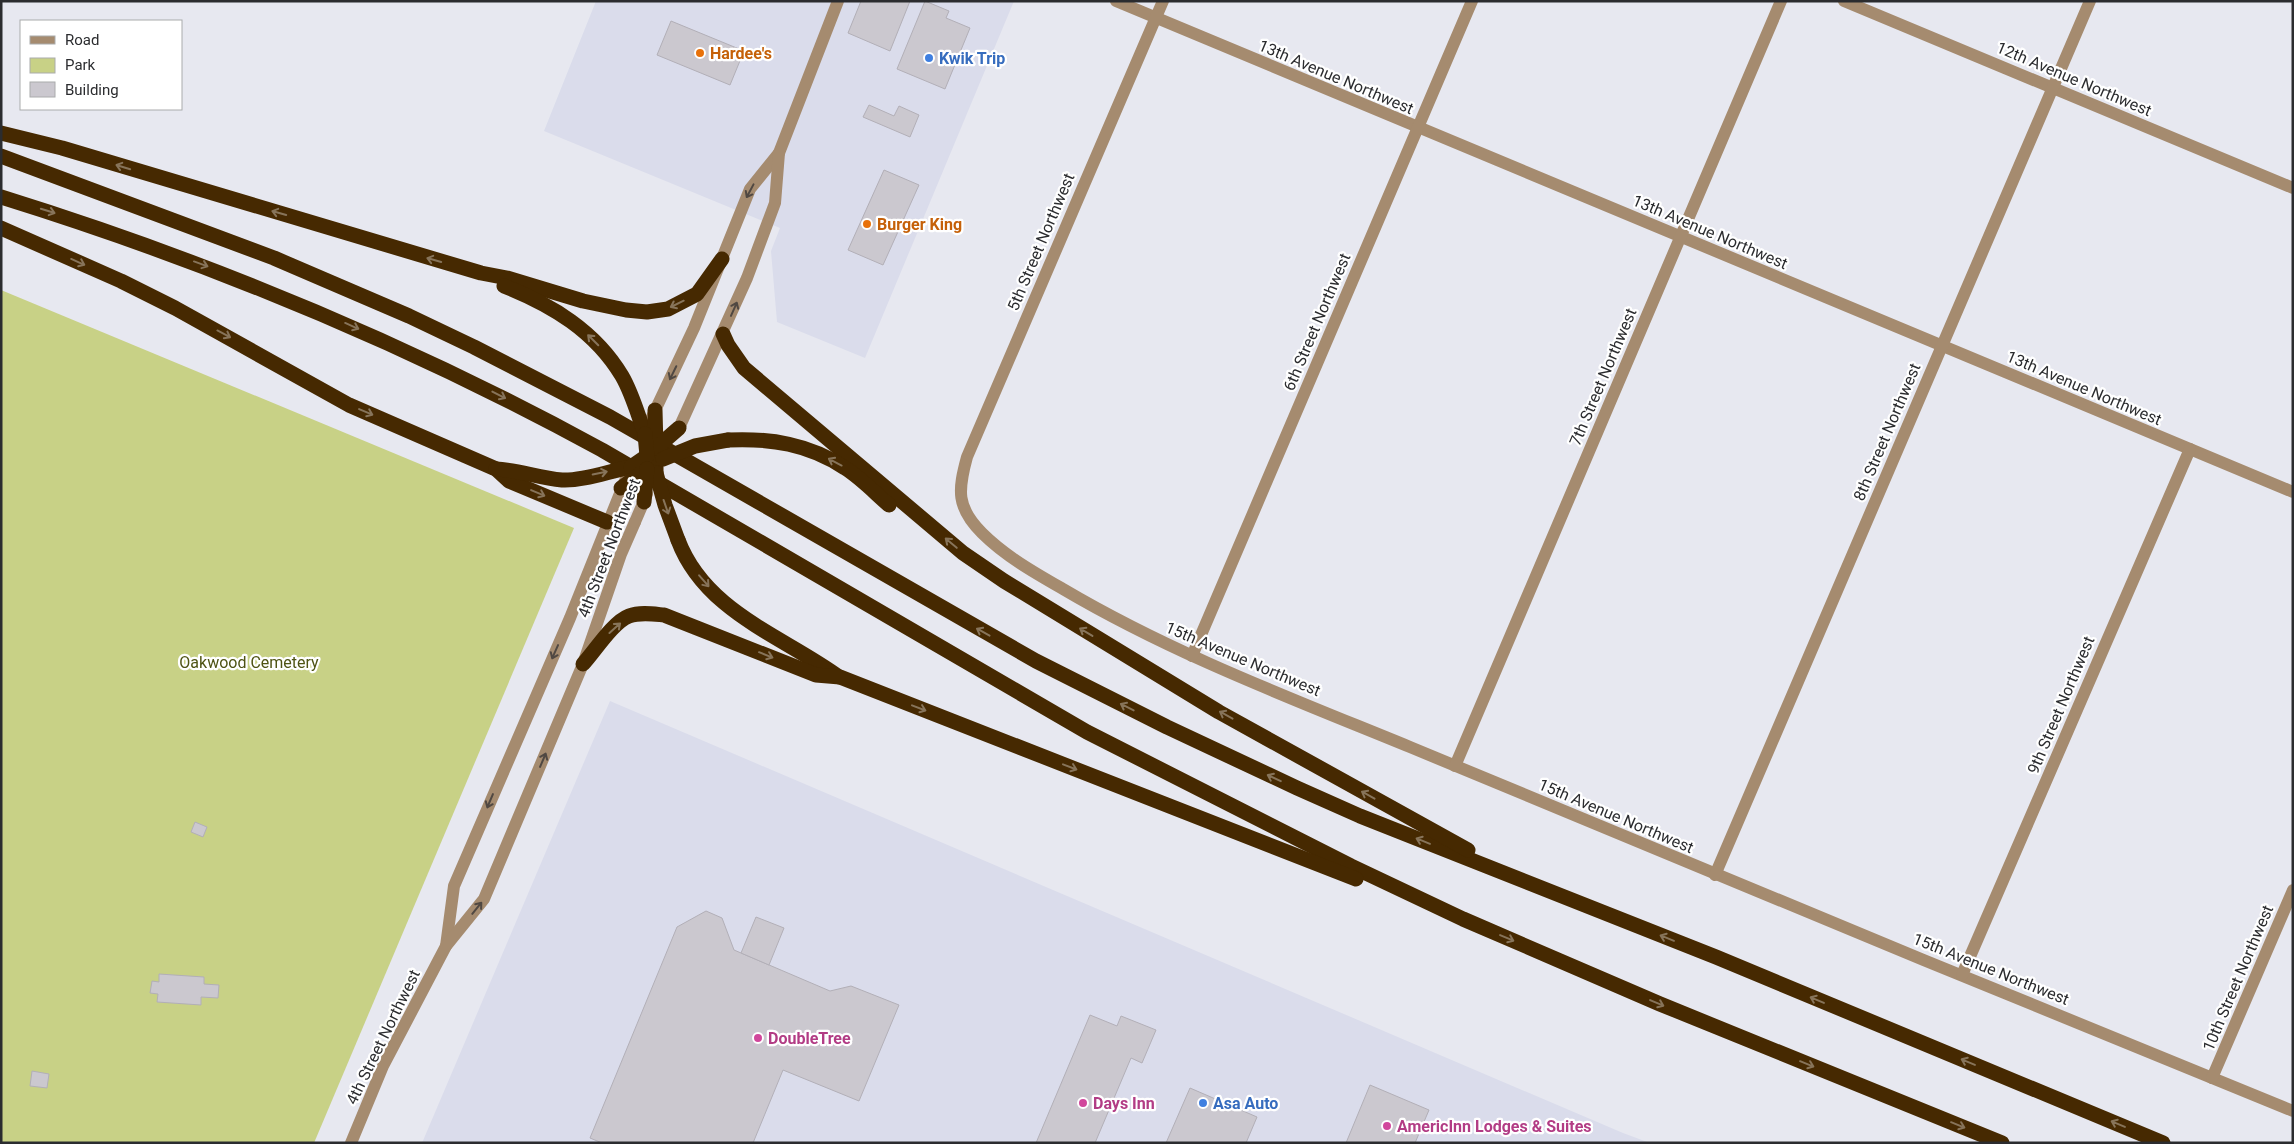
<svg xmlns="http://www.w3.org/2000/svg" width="2294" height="1144" font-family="Roboto,sans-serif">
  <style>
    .built { fill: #dadceb }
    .green { fill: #c8d186 }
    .building { fill: #cbc8cf; stroke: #b2afb7 }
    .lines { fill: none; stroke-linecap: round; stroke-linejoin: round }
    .minor { stroke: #a58b6f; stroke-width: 12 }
    .highway { stroke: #462901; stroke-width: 15 }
    .minor-bridge { stroke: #a58b6f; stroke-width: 12 }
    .highway-bridge { stroke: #462901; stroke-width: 15 }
    .oneway { stroke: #87745a }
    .oneway2 { stroke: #504842 }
    .food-dot { fill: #e8710a; stroke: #fff; stroke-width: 2 }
    .shop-dot { fill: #3f7fe0; stroke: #fff; stroke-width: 2 }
    .hotel-dot { fill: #d1479c; stroke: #fff; stroke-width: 2 }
    .labels { text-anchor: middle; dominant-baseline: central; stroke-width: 4.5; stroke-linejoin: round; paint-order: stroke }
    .food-label { font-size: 16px; font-weight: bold; fill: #c56008; stroke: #fff; text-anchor: start }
    .shop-label { font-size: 16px; font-weight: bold; fill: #366cbe; stroke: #fff; text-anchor: start }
    .street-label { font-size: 16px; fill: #2b2c2f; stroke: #fff }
    .park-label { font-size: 16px; fill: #4e5313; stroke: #fff }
    .hotel-label { font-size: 16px; font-weight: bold; fill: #b23c85; stroke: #fff; text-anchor: start }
  </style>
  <rect width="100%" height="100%" fill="#e7e8f0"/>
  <g class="built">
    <path d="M596,1H1014L865,358L777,322L771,251L780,228L544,131Z"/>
    <path d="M610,701L1623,1133L1650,1143H422Z"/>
  </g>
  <path class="green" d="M1,290L574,528L314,1143H1Z"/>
  <g class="building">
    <path d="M861,1H910L890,51L848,33Z"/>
    <path d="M925,1L949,11L946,18L970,28L945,89L897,69Z"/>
    <path d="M671,21L744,51L730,85L657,55Z"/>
    <path d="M869,105L894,116L899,106L919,115L910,137L863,117Z"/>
    <path d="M884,170L919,185L883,265L848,250Z"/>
    <path d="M195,822L207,827L203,837L191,832Z"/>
    <path d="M706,911L722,918L734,950L830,991L851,986L899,1005L859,1101L783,1070L753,1143H602L590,1138L677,927Z"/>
    <path d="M756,917L784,928L769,965L741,953Z"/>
    <path d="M159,974L204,977V984L219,985L218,998L201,997V1005L157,1002L158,994L150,993L152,981L159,982Z"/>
    <path d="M1090,1015L1117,1026L1121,1016L1156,1030L1142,1063L1131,1058L1095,1143H1036Z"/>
    <path d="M32,1071L49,1074L47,1088L30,1086Z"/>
    <path d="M1370,1085L1429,1110L1415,1143H1346Z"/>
    <path d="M1190,1088L1257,1117L1246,1143H1166Z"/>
  </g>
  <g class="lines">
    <g class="minor">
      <path d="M1116,1L2293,492"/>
      <path d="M1163,1L967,457C958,490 956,507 982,533C1005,556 1035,573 1063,589C1173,654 1293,699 1410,747C1704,870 1998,991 2293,1111"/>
      <path d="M1844,1L2293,188"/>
      <path d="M651,419L694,328L750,189L779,153"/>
      <path d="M679,428L747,278L775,203L779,153L838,1"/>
      <path d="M1192,656L1472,1"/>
      <path d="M1455,766L1781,1"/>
      <path d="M1715,875L2090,1"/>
      <path d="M446,946L454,886L570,618L625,481"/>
      <path d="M1962,975L2190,449"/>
      <path d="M2212,1078L2293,890"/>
      <path d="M351,1143L383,1066L446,946L484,899L583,664L621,554L635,522"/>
    </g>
    <g class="highway">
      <path d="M1,133L62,148L481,273L507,278L583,301L626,310L647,312L668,309L697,294L722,259"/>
      <path d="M1,156L274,258L409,316L474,347L610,417L1036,661L1167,727L1297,788L1360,816L1716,957L2163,1143"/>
      <path d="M1,197C210,262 410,345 602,450L1087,732L1351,866L1463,919L1660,1004L2002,1143"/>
      <path d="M1,228L121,281L175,308L349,405L496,469L509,481L607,522"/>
      <path d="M504,286C552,305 595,331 622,376C632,393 638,415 645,434"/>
      <path d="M723,334L728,345L744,368L963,553L1004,581L1219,712L1468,850"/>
      <path d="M728,440C770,438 809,444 845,468C861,478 875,493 889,505"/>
      <path d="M656,448V473"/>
      <path d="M496,469C518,470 539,478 562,480C584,481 609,471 631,467"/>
      <path d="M678,540C705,612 783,636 839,677"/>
      <path d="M583,664C595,651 613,622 629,616C640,612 653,614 664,615L816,675L840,677L1356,879"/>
    </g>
    <path class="minor-bridge" d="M635,522L647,494"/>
    <g class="highway-bridge">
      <path d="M655,410L656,448"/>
      <path d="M656,448L679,428"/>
      <path d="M663,459L695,446L728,440"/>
      <path d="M631,467L647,456L645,434"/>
      <path d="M656,473L665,505L678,540"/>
      <path d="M621,488L647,469"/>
      <path d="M644,502L647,469"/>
    </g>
  </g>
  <defs><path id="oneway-shaft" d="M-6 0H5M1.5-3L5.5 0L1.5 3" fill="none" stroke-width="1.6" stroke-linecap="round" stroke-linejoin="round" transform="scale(1.25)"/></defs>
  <g class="oneway">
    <use href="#oneway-shaft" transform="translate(123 167) rotate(-163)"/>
    <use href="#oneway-shaft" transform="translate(48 211) rotate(17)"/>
    <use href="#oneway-shaft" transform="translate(279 213) rotate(-164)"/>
    <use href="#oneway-shaft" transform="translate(434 260) rotate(-164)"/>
    <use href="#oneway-shaft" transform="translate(78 262) rotate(24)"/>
    <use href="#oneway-shaft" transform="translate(201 264) rotate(20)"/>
    <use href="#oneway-shaft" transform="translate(677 304) rotate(154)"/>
    <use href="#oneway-shaft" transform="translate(352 326) rotate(24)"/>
    <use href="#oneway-shaft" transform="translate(224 334) rotate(28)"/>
    <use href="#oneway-shaft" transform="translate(593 340) rotate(-135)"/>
    <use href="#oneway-shaft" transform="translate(499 395) rotate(27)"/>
    <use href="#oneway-shaft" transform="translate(366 412) rotate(23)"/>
    <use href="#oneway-shaft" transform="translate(835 462) rotate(-152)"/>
    <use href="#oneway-shaft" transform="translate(600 473) rotate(-12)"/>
    <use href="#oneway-shaft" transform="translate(538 493) rotate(23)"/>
    <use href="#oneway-shaft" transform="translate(666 507) rotate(71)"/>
    <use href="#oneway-shaft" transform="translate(951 543) rotate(-140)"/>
    <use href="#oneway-shaft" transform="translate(704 581) rotate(49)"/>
    <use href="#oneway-shaft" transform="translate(615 628) rotate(-42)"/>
    <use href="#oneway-shaft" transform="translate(983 632) rotate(-151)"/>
    <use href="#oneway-shaft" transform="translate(1086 632) rotate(-149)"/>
    <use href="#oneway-shaft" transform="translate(766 655) rotate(22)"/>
    <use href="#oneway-shaft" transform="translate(1127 707) rotate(-153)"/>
    <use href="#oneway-shaft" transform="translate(919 708) rotate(21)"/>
    <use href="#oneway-shaft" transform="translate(1226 715) rotate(-151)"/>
    <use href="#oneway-shaft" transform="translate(1070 767) rotate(21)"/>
    <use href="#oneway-shaft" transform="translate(1274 778) rotate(-155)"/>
    <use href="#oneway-shaft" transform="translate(1368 795) rotate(-151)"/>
    <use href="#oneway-shaft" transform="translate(1423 841) rotate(-158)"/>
    <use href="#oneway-shaft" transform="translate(1507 938) rotate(23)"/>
    <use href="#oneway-shaft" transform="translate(1667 938) rotate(-158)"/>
    <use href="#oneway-shaft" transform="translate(1817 1000) rotate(-157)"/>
    <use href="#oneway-shaft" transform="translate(1657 1003) rotate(23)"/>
    <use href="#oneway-shaft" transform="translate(1968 1062) rotate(-157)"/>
    <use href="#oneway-shaft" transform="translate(1807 1064) rotate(22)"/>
    <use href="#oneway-shaft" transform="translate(2118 1124) rotate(-157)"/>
    <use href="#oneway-shaft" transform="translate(1958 1125) rotate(22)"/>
  </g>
  <g class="oneway2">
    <use href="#oneway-shaft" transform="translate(750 191) rotate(118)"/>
    <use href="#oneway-shaft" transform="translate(734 309) rotate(-66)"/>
    <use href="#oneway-shaft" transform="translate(673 373) rotate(116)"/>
    <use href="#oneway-shaft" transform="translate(555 652) rotate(114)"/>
    <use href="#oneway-shaft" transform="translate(543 760) rotate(-67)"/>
    <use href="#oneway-shaft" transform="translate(490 801) rotate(113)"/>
    <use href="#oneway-shaft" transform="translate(477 908) rotate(-51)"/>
  </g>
  <g class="food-dot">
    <circle cx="700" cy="53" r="5"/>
    <circle cx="867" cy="224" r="5"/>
  </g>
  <g class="shop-dot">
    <circle cx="929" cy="58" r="5"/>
    <circle cx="1203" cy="1103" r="5"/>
  </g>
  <g class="hotel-dot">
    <circle cx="758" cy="1038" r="5"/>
    <circle cx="1083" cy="1103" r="5"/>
    <circle cx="1387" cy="1126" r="5"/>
  </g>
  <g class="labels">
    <g class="food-label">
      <text x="710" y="53">Hardee's</text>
      <text x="877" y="224">Burger King</text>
    </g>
    <g class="shop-label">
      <text x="939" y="58">Kwik Trip</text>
      <text x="1213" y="1103">Asa Auto</text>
    </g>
    <g class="street-label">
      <text transform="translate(1336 77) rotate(23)">13th Avenue Northwest</text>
      <text transform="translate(2074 79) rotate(23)">12th Avenue Northwest</text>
      <text transform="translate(1710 232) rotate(23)">13th Avenue Northwest</text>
      <text transform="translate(1041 242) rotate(-67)">5th Street Northwest</text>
      <text transform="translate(1317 322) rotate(-67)">6th Street Northwest</text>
      <text transform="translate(1603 377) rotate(-67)">7th Street Northwest</text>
      <text transform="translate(2084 388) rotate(23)">13th Avenue Northwest</text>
      <text transform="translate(1887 432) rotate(-67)">8th Street Northwest</text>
      <text transform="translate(609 548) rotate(-69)">4th Street Northwest</text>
      <text transform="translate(1243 659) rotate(23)">15th Avenue Northwest</text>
      <text transform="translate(2061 705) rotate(-67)">9th Street Northwest</text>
      <text transform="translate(1616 816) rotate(23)">15th Avenue Northwest</text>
      <text transform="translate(1991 969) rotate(22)">15th Avenue Northwest</text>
      <text transform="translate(2238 978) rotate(-67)">10th Street Northwest</text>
      <text transform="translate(383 1037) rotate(-64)">4th Street Northwest</text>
    </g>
    <g class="park-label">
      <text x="249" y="662">Oakwood Cemetery</text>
    </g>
    <g class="hotel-label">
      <text x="768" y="1038">DoubleTree</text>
      <text x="1093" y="1103">Days Inn</text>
      <text x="1397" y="1126">AmericInn Lodges &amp; Suites</text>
    </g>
  </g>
  <rect width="2294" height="1144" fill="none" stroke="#2b2c2f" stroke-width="5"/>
  <rect x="20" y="20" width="162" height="90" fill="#ffffff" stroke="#aaabac"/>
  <rect x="30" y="36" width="25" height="8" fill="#a58b6f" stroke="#aaabac"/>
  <text x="65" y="45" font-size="15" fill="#2b2c2f">Road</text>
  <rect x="30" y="58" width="25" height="15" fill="#c8d186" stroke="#aaabac"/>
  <text x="65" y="70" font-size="15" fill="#2b2c2f">Park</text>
  <rect x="30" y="82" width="25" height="15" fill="#cbc8cf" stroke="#aaabac"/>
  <text x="65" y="95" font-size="15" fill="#2b2c2f">Building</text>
</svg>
